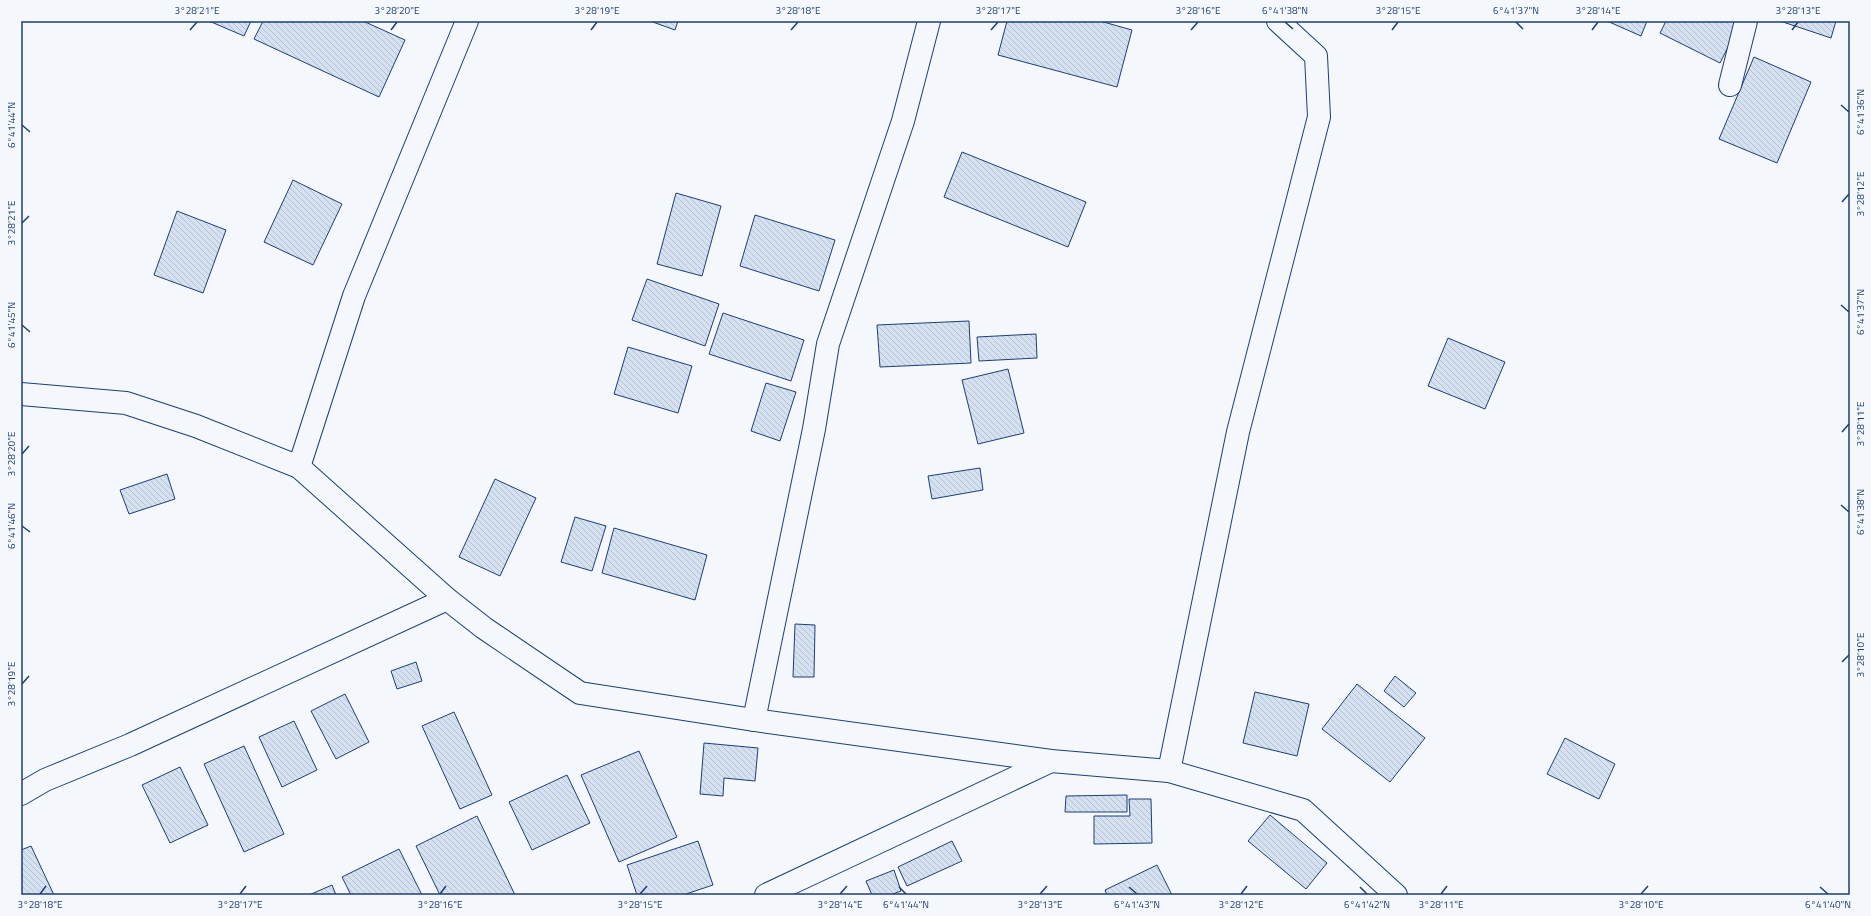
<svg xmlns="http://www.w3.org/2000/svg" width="1871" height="916" font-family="'Titillium Web',sans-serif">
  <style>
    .building { fill: url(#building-back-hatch); stroke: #1d3f73 }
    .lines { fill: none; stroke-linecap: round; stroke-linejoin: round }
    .minor-casing { stroke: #1d3f73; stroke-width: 24 }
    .minor { stroke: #f4f7fb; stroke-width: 22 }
    .ticks { fill: none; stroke: #1d3f73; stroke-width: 1.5 }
    .neatline { fill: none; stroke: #1d3f73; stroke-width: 1.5 }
    .ticks-label { font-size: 10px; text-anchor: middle; fill: #1d3f73 }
  </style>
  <defs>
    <pattern id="building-back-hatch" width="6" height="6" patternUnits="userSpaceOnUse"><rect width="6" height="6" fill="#d5e0f0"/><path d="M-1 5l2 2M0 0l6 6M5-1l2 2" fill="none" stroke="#b6c1d1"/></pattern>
  </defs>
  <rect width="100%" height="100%" fill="#f4f7fb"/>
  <g class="building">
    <path d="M209,21H251L244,36Z"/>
    <path d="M263,21H363L405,40L379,97L254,39Z"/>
    <path d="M650,21H678L675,30Z"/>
    <path d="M1007,21H1100L1132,30L1117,87L998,55Z"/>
    <path d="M1607,21H1647L1641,36Z"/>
    <path d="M1666,21H1741L1720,63L1660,33Z"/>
    <path d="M1780,21H1836L1831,38Z"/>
    <path d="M1754,57L1811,82L1777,163L1719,139Z"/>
    <path d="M962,152L1086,202L1068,247L944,197Z"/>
    <path d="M293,180L342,204L313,265L264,242Z"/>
    <path d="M676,193L721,206L702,276L657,264Z"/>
    <path d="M177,211L226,230L203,293L154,275Z"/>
    <path d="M755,215L835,240L819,291L740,266Z"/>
    <path d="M647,279L719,304L705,346L632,320Z"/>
    <path d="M723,313L804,340L791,381L709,354Z"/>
    <path d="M969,321L971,363L880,367L877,325Z"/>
    <path d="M1036,334L1037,358L979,361L977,337Z"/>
    <path d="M1448,338L1505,362L1485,409L1428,386Z"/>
    <path d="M628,347L692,366L678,413L614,394Z"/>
    <path d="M1008,369L1024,433L978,444L962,380Z"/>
    <path d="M766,383L796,392L780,441L751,431Z"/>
    <path d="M980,468L983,490L932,499L928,476Z"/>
    <path d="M167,474L175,499L129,514L120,490Z"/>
    <path d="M495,479L536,498L500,576L459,557Z"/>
    <path d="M575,517L606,526L592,571L561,562Z"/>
    <path d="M614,528L707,555L695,600L602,573Z"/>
    <path d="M795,624L815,625L814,677H793Z"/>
    <path d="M416,662L422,681L397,689L391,671Z"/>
    <path d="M1395,676L1416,693L1404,707L1384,691Z"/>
    <path d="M1357,684L1425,738L1390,782L1322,729Z"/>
    <path d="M1255,692L1309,704L1297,756L1243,743Z"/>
    <path d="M345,694L369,742L336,759L311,711Z"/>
    <path d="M454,712L492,795L460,809L422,726Z"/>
    <path d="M294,721L317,770L282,787L259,737Z"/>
    <path d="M1565,738L1615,764L1599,799L1547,774Z"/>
    <path d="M704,743L758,748L755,781L724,778L723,796L700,794Z"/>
    <path d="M244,746L284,834L244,852L204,764Z"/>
    <path d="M639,751L677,837L619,862L581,775Z"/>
    <path d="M180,767L208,825L170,843L142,785Z"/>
    <path d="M567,775L590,823L532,850L509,802Z"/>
    <path d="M1127,795V812H1065L1066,796Z"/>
    <path d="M1129,799H1151L1152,843L1094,844V816H1130Z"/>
    <path d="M1270,815L1327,863L1306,889L1248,841Z"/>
    <path d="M477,816L515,895H440L416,846Z"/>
    <path d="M698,841L713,885L683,895H637L627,865Z"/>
    <path d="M952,841L962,861L907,886L898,867Z"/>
    <path d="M31,846L54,895H21V850Z"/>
    <path d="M399,849L422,895H351L342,877Z"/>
    <path d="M1157,865L1172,895H1107L1105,890Z"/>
    <path d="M894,870L901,891L890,895H872L866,881Z"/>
    <path d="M332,885L336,895H309Z"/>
  </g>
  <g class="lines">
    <defs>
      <g id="minor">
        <path d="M1730,85L1746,21"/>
        <path d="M21,394L126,403L196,426L299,467L447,599L484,628L580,693L754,720L1051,761L1169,771L1303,810L1396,895"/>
        <path d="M299,467L354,296L467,21"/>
        <path d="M754,720L814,429L828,344L903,121L929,21"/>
        <path d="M1169,771L1238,432L1319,117L1316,56L1278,21"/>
        <path d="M21,794L45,780L130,745L447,599"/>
        <path d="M766,895L1051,761"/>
      </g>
    </defs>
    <use href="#minor" class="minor-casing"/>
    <use href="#minor" class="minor"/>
  </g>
  <path class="ticks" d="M1285,22L1293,29M1516,22L1523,29M190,30L197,22M391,30L397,22M591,30L597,22M791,30L798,22M991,30L998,22M1191,30L1198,22M1392,30L1398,22M1592,30L1598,22M1792,30L1798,22M1841,105L1849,112M22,125L30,132M1842,202L1849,194M22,223L29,216M1841,305L1849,312M22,325L30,332M1842,432L1849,424M22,454L29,446M1841,505L1849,512M22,526L30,532M1842,662L1849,655M22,684L29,676M899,887L906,894M1129,887L1137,894M1360,887L1367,894M1820,887L1828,894M40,894L46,886M240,894L246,886M440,894L446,886M640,894L647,886M840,894L847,886M1040,894L1047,886M1241,894L1247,886M1441,894L1447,886M1641,894L1648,886"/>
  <rect width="1871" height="916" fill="none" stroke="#f4f7fb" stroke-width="44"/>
  <rect x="22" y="22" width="1827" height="872" class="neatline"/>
  <g class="ticks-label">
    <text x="197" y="14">3°28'21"E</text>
    <text x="397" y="14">3°28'20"E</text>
    <text x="597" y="14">3°28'19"E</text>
    <text x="798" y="14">3°28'18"E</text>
    <text x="998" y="14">3°28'17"E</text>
    <text x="1198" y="14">3°28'16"E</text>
    <text x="1285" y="14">6°41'38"N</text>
    <text x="1398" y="14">3°28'15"E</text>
    <text x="1516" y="14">6°41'37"N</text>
    <text x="1598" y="14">3°28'14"E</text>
    <text x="1798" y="14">3°28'13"E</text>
    <text transform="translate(1860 112) rotate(-90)" y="4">6°41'36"N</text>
    <text transform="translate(11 125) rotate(-90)" y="4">6°41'44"N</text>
    <text transform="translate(1860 194) rotate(-90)" y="4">3°28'12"E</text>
    <text transform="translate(11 223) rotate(-90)" y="4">3°28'21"E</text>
    <text transform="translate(1860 312) rotate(-90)" y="4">6°41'37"N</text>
    <text transform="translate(11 325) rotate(-90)" y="4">6°41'45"N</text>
    <text transform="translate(1860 424) rotate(-90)" y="4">3°28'11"E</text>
    <text transform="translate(11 454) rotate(-90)" y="4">3°28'20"E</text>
    <text transform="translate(1860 512) rotate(-90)" y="4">6°41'38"N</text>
    <text transform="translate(11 526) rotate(-90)" y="4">6°41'46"N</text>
    <text transform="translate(1860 655) rotate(-90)" y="4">3°28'10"E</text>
    <text transform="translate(11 684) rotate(-90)" y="4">3°28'19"E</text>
    <text x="40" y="908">3°28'18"E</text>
    <text x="240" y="908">3°28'17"E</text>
    <text x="440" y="908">3°28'16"E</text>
    <text x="640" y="908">3°28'15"E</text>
    <text x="840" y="908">3°28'14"E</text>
    <text x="906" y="908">6°41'44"N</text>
    <text x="1040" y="908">3°28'13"E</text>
    <text x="1137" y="908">6°41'43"N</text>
    <text x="1241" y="908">3°28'12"E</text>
    <text x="1367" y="908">6°41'42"N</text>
    <text x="1441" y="908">3°28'11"E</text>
    <text x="1641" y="908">3°28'10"E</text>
    <text x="1828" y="908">6°41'40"N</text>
  </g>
</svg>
